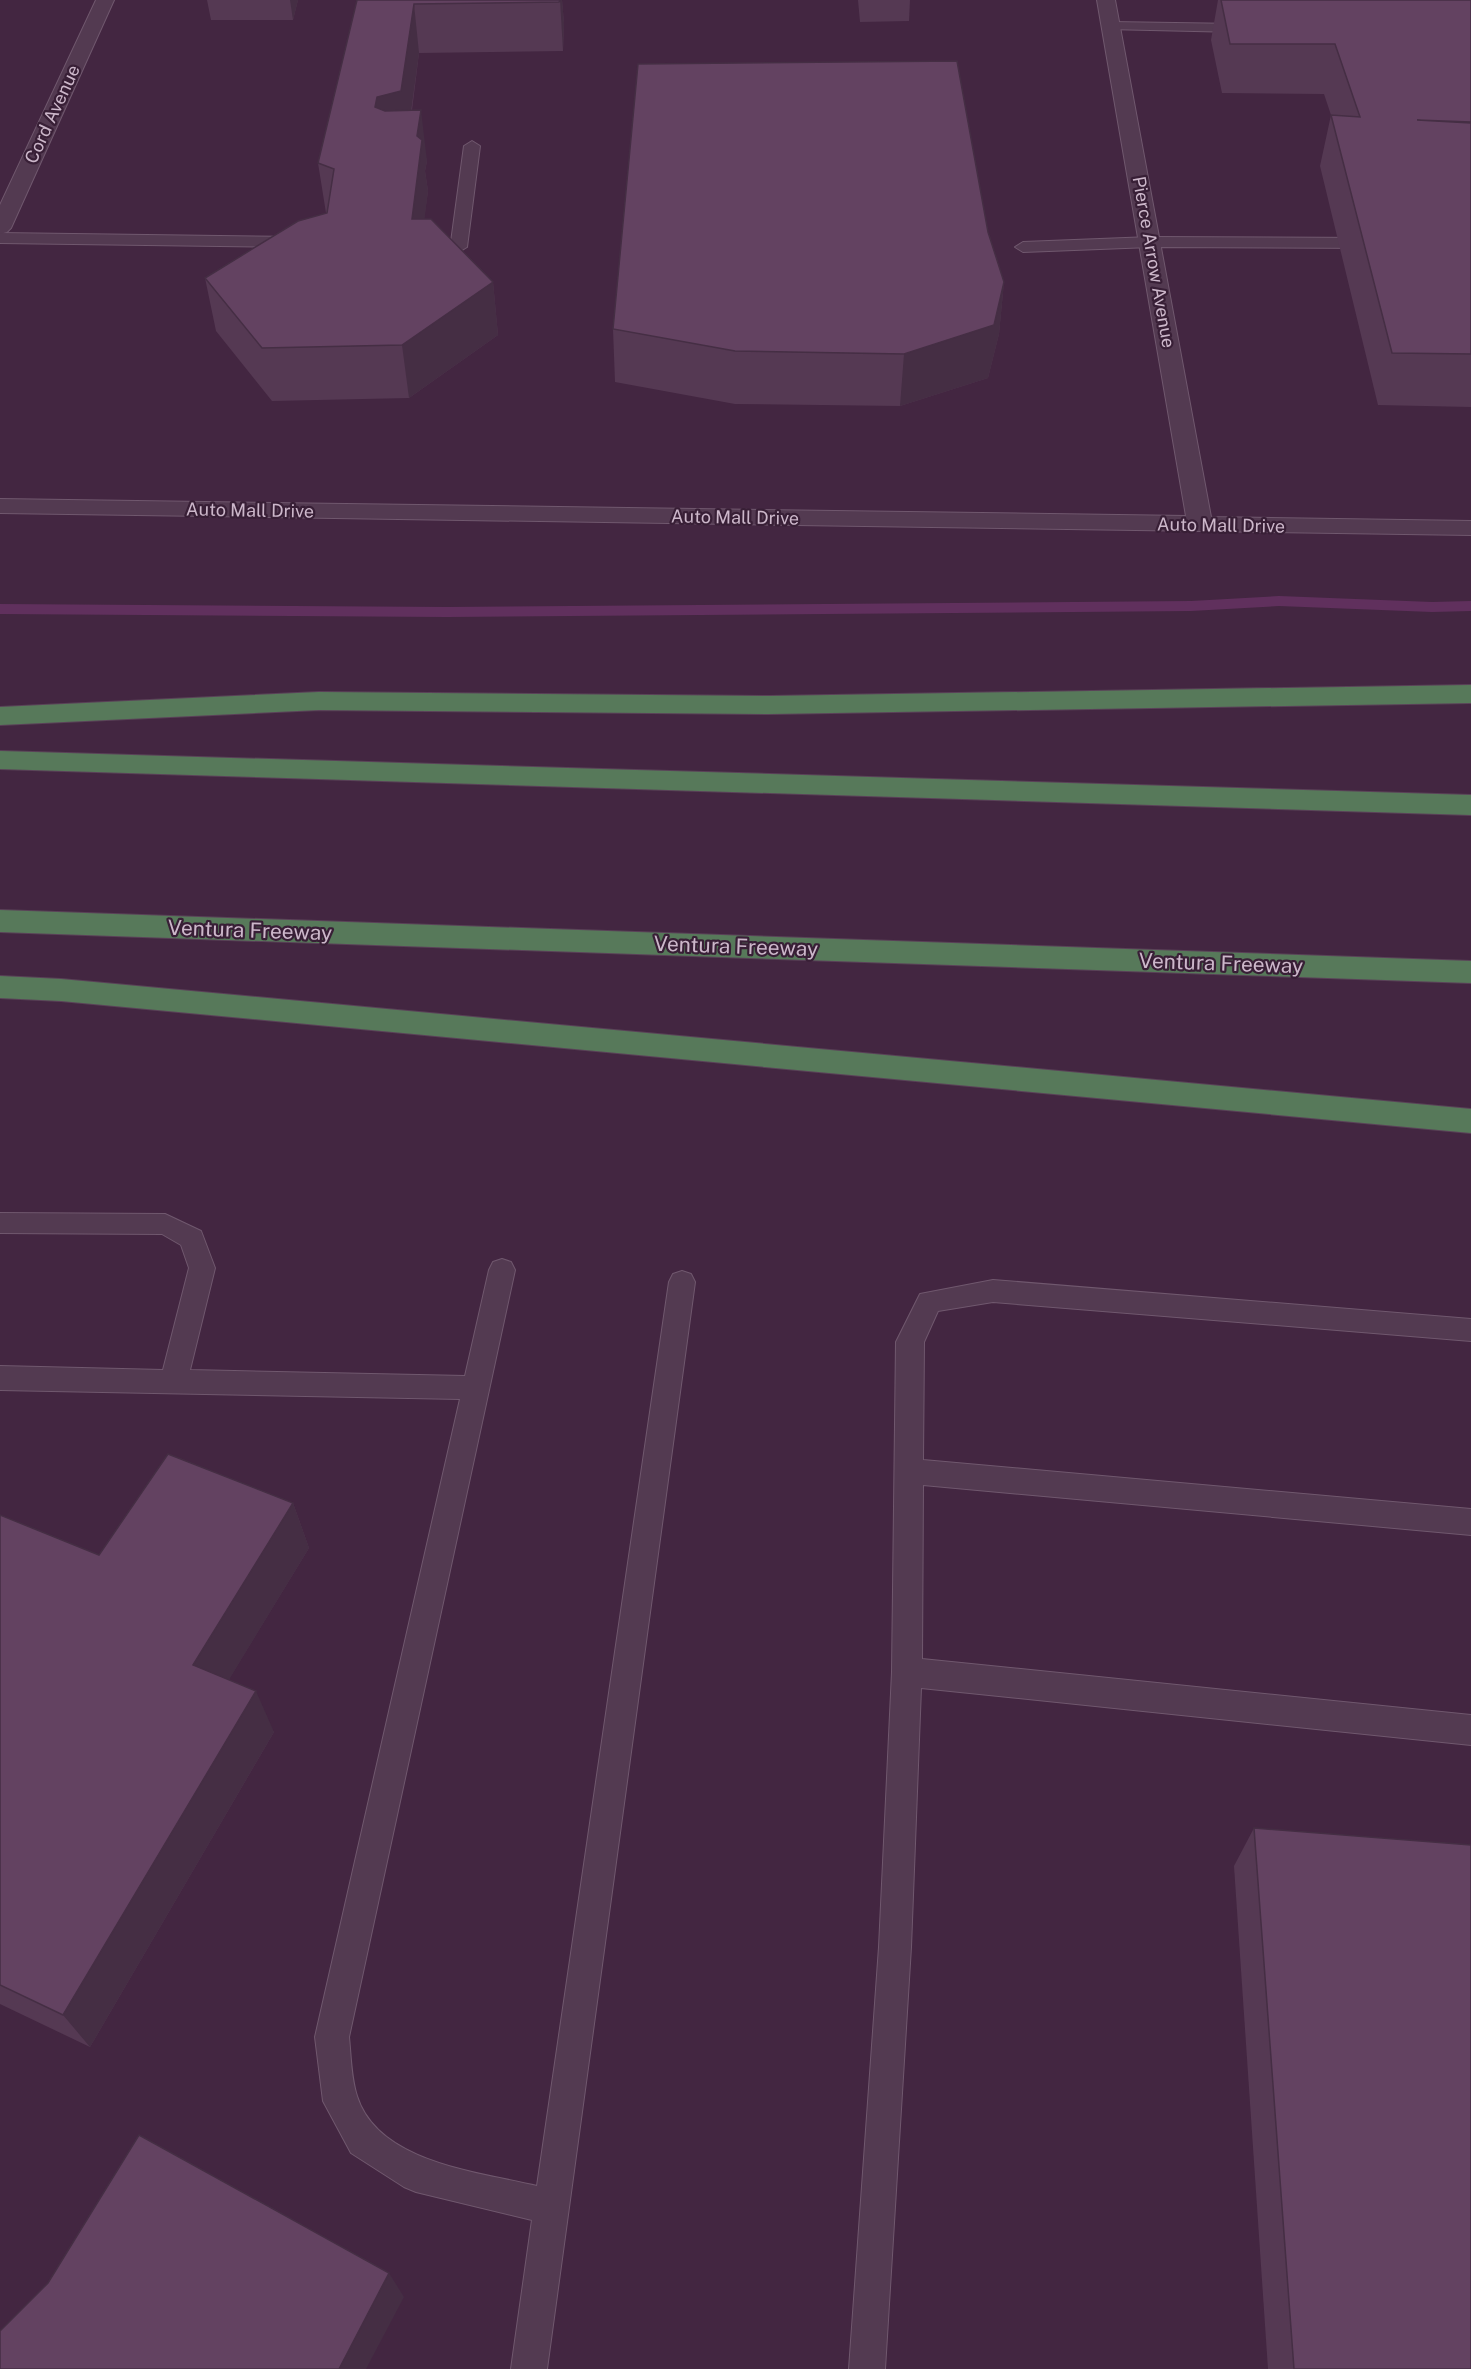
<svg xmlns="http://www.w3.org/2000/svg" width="1471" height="2369" font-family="'Public Sans',sans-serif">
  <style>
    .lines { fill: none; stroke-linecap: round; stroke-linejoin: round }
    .stream { fill: #60305d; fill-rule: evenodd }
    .lane-casing { stroke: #70586e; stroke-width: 2 }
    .street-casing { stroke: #70586e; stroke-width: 2 }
    .highway-casing { stroke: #5a4258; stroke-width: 2 }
    .lane { fill: #533a51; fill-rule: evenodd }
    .street { fill: #533a51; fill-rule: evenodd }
    .highway { fill: #57795a; fill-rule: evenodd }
    .wall { fill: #553953 }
    .shaded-wall { fill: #452e44 }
    .building { fill: #634261; stroke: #452e44; stroke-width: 1.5 }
    .labels { text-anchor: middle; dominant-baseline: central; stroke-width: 4.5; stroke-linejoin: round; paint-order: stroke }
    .far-street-label { font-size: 18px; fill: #ccb7ca; stroke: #381f36 }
    .street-label { font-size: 21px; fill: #ccb7ca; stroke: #381f36 }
  </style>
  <rect width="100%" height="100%" fill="#432641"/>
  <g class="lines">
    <path class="stream" d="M1279,596L1432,602L1471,601V611L1432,612L1279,606L1191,611L447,617L0,614V604L447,607L1191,601Z"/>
    <defs>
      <g id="lane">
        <path d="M1112,22L1238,24L1245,28L1238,32L1107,29L1105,26L1107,23Z"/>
        <path d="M472,141L480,146L467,247L459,252L417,250L415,246L423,241L451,242L464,146Z"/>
        <path d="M0,233L300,237L308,242L300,247L0,243Z"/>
        <path d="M1151,237L1374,238L1382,243L1374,248L1151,247L1023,252L1015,247L1023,242Z"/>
        <path d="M0,1213L165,1214L201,1231L215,1268L190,1370L465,1376L489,1270L493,1262L502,1259L511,1262L515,1270L349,2037C351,2056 351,2078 357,2096C378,2163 479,2172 537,2186L669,1282L673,1274L682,1271L691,1274L695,1282L547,2369H511L532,2220L416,2192L404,2187L351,2153L323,2101L315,2037L460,1399L0,1390V1366L163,1370L189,1268L181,1245L162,1234L0,1233Z"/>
        <path d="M993,1280L1471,1319V1341L993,1302L938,1311L924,1342L923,1460L1471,1509V1535L923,1485L922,1659L1471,1715V1745L921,1688L911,1947L885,2369H849L879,1947L892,1672L896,1342L920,1294Z"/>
      </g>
      <g id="street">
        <path d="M96,0H114L11,228L7,232L0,234V205Z"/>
        <path d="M1097,0H1115L1211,517L1471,521V535L0,513V499L1186,516Z"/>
      </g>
      <g id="highway">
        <path d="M1471,685V703L769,714L319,710L0,725V707L319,692L769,696Z"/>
        <path d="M0,751L1471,795V815L0,769Z"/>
        <path d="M0,910L1471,961V983L0,932Z"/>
        <path d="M0,976L61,979L1471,1109V1133L61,1001L0,998Z"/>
      </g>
    </defs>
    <use href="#lane" class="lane-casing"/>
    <use href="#street" class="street-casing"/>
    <use href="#highway" class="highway-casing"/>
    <use href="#lane" class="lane"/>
    <use href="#street" class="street"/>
    <use href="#highway" class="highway"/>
  </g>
  <g class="wall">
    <path d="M207,0H298L293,20H211Z"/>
    <path d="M357,0H562L564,23L563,51L419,53L412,110L427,161L425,171L428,191L424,219L493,282L498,335L409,398L272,401L216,331L205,278L326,213L318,163Z"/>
    <path d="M858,0H910L909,21L860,22Z"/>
    <path d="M1218,0H1471V407L1378,405L1320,166L1331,115L1324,94L1222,93L1211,40Z"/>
    <path d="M988,232L1004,282L999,334L988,378L900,406L735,404L615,382L613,329Z"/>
    <path d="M293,1503L309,1548L229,1679L274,1732L90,2047L0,2004V1515L99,1555Z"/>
    <path d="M1254,1828L1471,2369H1268L1234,1866Z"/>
  </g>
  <g class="shaded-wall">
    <path d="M290,0H298L293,20Z"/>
    <path d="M560,0H562L564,23L563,51Z"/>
    <path d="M414,4L419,53L407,141L375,107L377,97Z"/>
    <path d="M421,110L427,161L425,171L428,191L418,271L412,219L417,136Z"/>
    <path d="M493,282L498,335L409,398L402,345Z"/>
    <path d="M1004,282L999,334L988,378L900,406L904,354Z"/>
    <path d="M293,1503L309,1548L213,1706L193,1665Z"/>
    <path d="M256,1691L274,1732L90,2047L63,2015Z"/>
    <path d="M389,2273L404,2297L366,2369H339Z"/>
  </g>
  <g class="building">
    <path d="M357,0H560L559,2L414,4L401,91L377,97L375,107L385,111L421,110L417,136L422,140L412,219H431L493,282L402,345L262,348L205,278L298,221L327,213L334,169L318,163Z"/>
    <path d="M1221,0H1471V122L1417,120L1471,123V354L1392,353L1331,115L1360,117L1335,44H1230Z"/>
    <path d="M957,61L988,232L1004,282L994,325L904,354L735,351L613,329L638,64Z"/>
    <path d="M168,1454L293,1503L193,1665L256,1691L63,2015L0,1985V1515L99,1555Z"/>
    <path d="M1254,1828L1471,1845V2369H1294Z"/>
    <path d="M139,2135L389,2273L339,2369H0V2331L48,2283Z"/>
  </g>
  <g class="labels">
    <g class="far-street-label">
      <text transform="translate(52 114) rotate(-65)">Cord Avenue</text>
      <text transform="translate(1154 262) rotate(80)">Pierce Arrow Avenue</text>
      <text transform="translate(250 510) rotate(1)">Auto Mall Drive</text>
      <text transform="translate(735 517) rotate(1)">Auto Mall Drive</text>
      <text transform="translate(1221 525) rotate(1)">Auto Mall Drive</text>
    </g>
    <g class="street-label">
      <text transform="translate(250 930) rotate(2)">Ventura Freeway</text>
      <text transform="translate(736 946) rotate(2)">Ventura Freeway</text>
      <text transform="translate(1221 963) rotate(2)">Ventura Freeway</text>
    </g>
  </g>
</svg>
